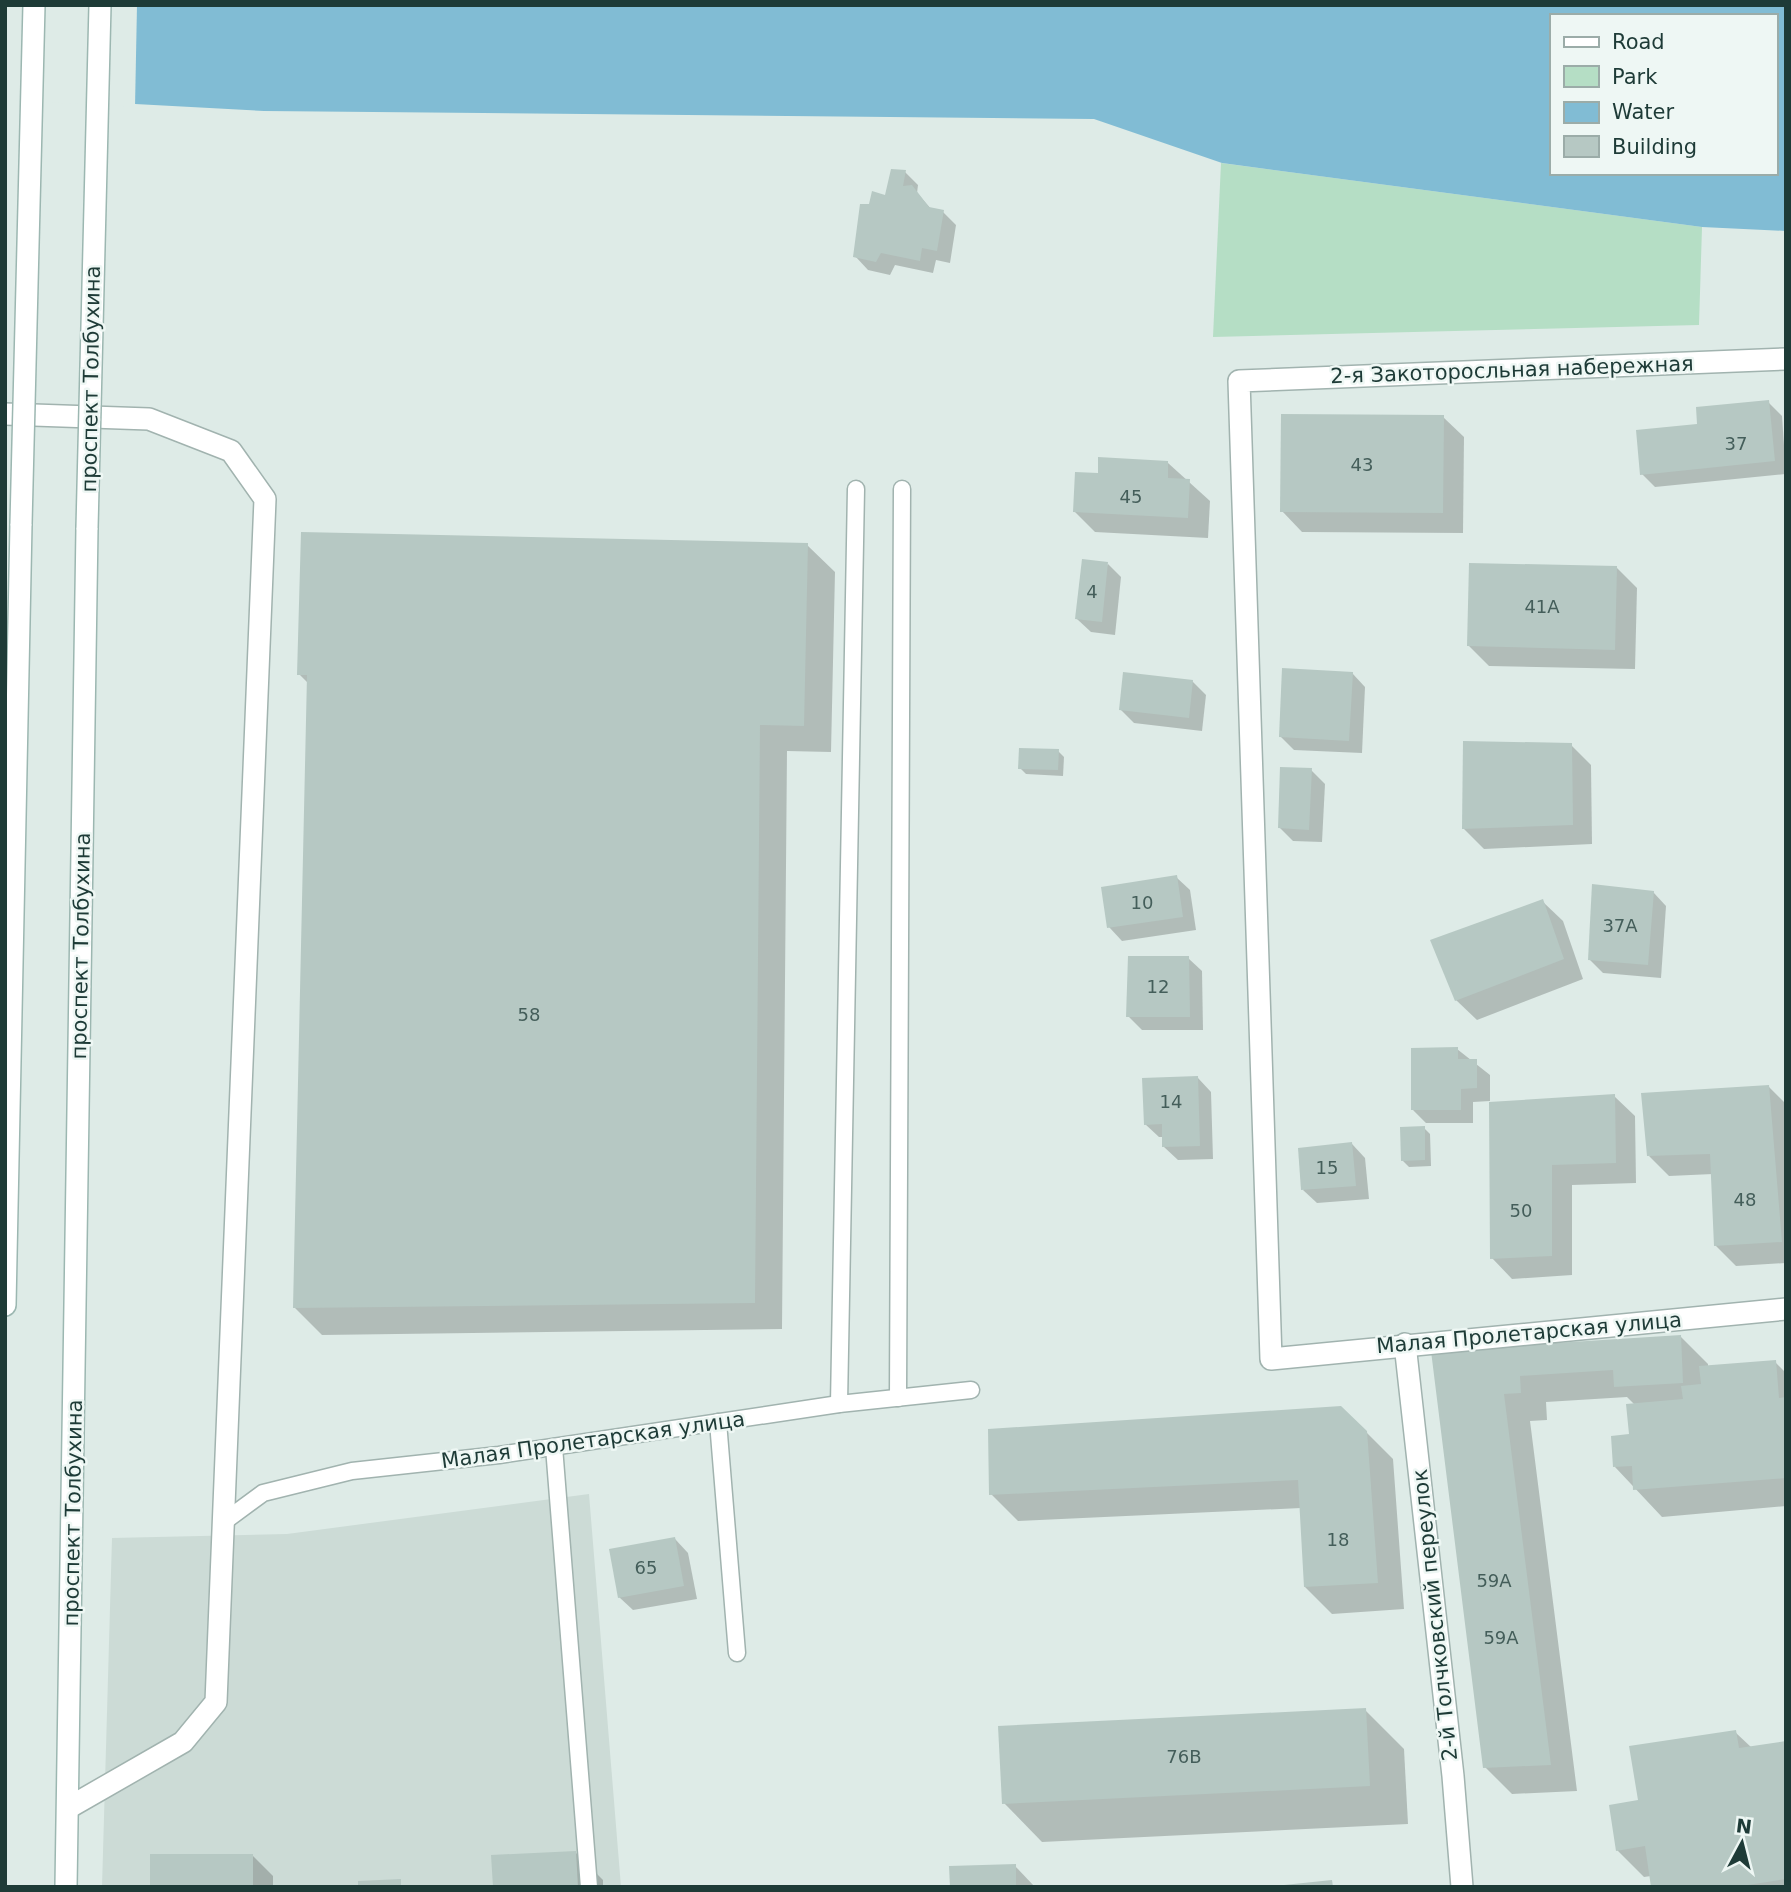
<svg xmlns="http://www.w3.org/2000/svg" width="1791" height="1892" font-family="'DejaVu Sans',sans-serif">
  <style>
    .built { fill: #ccdbd6 }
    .green { fill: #b5dec5 }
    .water { fill: #81bcd4; fill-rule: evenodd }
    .pier { fill: #deebe7 }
    .shadow { fill: #0003 }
    .building { fill: #b6c8c3 }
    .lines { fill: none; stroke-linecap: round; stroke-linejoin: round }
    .service-casing { stroke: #a1b3af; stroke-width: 19 }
    .minor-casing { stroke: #a1b3af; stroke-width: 24 }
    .secondary-casing { stroke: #9cb7b1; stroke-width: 24 }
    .service { stroke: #fff; stroke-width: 16 }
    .minor { stroke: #fff; stroke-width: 21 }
    .secondary { stroke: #fff; stroke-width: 21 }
    .secondary-bridge-casing { stroke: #9cb7b1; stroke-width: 24; stroke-linecap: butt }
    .secondary-bridge { stroke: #fff; stroke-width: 21 }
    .labels { text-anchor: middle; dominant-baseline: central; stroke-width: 5; stroke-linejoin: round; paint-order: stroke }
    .number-label { font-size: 18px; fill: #445e5a }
    .street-label { font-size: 21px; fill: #1e3b37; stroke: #eef7f4 }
  </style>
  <rect width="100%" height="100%" fill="#deebe7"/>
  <path class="built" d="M589,1494L621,1887H102L112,1538L287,1534Z"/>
  <path class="green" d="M1221,163L1702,227L1699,325L1213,337Z"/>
  <path class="water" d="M5,5H1786V231L1702,227L1222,163L1094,119L264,111L5,97ZM1551,16H1775V173H1551Z"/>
  <path class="pier" d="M5,5H137L135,107L5,100Z"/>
  <g class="shadow">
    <path d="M905,172L918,185L917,193L932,210L943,212L956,225L950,263L936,260L933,273L895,265L890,275L868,270L855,256L870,206L886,197Z"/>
    <path d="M1768,402L1782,416L1786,474L1655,487L1642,474L1699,426Z"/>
    <path d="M1443,417L1464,437L1463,533L1302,532L1282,511Z"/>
    <path d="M1168,463L1210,501L1208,538L1095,532L1075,512L1099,475Z"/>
    <path d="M807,545L835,572L831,752L787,751L782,1329L322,1335L295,1308L308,683L299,674Z"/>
    <path d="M1108,564L1121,577L1115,635L1091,632L1077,619Z"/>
    <path d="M1617,568L1637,588L1635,669L1489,666L1469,646Z"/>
    <path d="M1352,673L1365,687L1362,753L1294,750L1281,737Z"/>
    <path d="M1192,681L1206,695L1202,731L1134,723L1121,710Z"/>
    <path d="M1571,745L1591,765L1592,844L1484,849L1463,828Z"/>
    <path d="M1058,751L1064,757L1063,776L1026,774L1020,768Z"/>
    <path d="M1311,770L1325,784L1322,842L1293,841L1279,827Z"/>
    <path d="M1176,877L1190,890L1196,930L1122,941L1109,927Z"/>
    <path d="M1653,892L1666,906L1661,978L1603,973L1589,959Z"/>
    <path d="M1542,901L1563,921L1583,979L1477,1020L1456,1000Z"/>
    <path d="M1188,958L1202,971L1203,1030H1142L1128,1016Z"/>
    <path d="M1457,1049L1490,1075V1101L1473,1102V1123H1426L1413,1110Z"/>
    <path d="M1198,1078L1211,1092L1213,1159L1178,1160L1164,1147V1137H1159L1145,1124Z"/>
    <path d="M1769,1087L1786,1104V1263L1736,1266L1715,1245L1713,1174L1669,1176L1649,1156Z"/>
    <path d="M1614,1096L1635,1116L1636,1183L1572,1185V1275L1512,1279L1492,1258L1490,1104Z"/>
    <path d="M1424,1128L1430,1134L1431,1166L1409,1167L1402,1160Z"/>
    <path d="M1352,1144L1365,1158L1369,1199L1317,1203L1303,1190Z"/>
    <path d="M1681,1337L1708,1364V1368L1775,1362L1786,1373V1506L1662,1517L1615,1467L1631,1436L1635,1405L1627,1397L1546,1402L1547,1420L1530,1421L1577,1791L1512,1794L1485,1767L1433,1353Z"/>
    <path d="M1366,1432L1393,1459L1404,1609L1332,1614L1305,1587L1301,1508L1018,1521L991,1494Z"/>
    <path d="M675,1539L688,1553L697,1599L633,1610L619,1597Z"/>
    <path d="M1365,1710L1404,1749L1408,1824L1042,1842L1004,1803Z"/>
    <path d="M1735,1732L1752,1748L1786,1742V1887H1653L1651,1876L1644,1877L1617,1850L1640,1802Z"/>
    <path d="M576,1853L603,1880V1887H495Z"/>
    <path d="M253,1856L273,1876V1887H151Z"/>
    <path d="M1015,1866L1035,1887H952Z"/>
  </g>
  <g class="building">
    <path d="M891,169L906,170L903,186L912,185L929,207L944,210L937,251L922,248L920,261L881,253L876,262L853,257L860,204H869L872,191L885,195Z"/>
    <path d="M1769,400L1775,461L1640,475L1636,430L1697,424L1696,407Z"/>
    <path d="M1281,414L1444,415L1443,513L1280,512Z"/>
    <path d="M1098,457L1168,461V478L1190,479L1188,518L1073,512L1075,472L1098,473Z"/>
    <path d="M301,532L808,543L804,726L760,725L755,1303L293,1308L307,675H297Z"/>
    <path d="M1082,559L1108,562L1102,622L1075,619Z"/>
    <path d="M1469,563L1617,566L1615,650L1467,646Z"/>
    <path d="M1282,668L1353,672L1349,741L1279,737Z"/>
    <path d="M1123,672L1193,680L1189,718L1119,710Z"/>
    <path d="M1463,741L1572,743L1573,825L1462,829Z"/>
    <path d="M1019,748L1059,749L1058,770L1018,769Z"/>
    <path d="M1280,767L1312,768L1309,830L1278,828Z"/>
    <path d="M1177,875L1183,917L1107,928L1101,887Z"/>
    <path d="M1592,884L1654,891L1648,965L1588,960Z"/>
    <path d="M1543,899L1564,959L1455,1001L1430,940Z"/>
    <path d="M1128,956H1189L1190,1017H1126Z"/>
    <path d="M1458,1047V1059H1477V1088L1461,1089V1110H1411V1048Z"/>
    <path d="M1198,1076L1200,1146L1162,1147V1124L1144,1125L1142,1078Z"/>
    <path d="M1769,1085L1782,1242L1714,1246L1710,1154L1647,1156L1641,1093Z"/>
    <path d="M1615,1094L1616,1163L1552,1165V1256L1490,1259L1489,1102Z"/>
    <path d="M1425,1126V1160L1401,1161L1400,1127Z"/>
    <path d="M1352,1142L1356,1186L1301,1190L1298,1148Z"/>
    <path d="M1681,1335L1683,1383L1614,1387L1613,1370L1520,1376L1521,1393L1504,1394L1551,1765L1483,1768L1431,1351Z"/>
    <path d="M1776,1360L1779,1398L1786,1397V1478L1633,1490L1632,1466L1613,1467L1611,1436L1629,1434L1626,1404L1683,1399L1681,1386L1701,1384L1699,1366Z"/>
    <path d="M1341,1406L1367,1431L1378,1583L1304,1587L1298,1480L989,1495L988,1429Z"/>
    <path d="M675,1537L684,1586L618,1598L609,1549Z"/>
    <path d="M1366,1708L1370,1786L1002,1804L998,1726Z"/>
    <path d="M1736,1730L1739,1748L1786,1741V1879L1735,1887H1651L1645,1846L1616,1851L1609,1805L1638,1800L1629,1746Z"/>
    <path d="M576,1851L578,1887H493L491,1855Z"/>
    <rect x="150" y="1854" width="103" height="33"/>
    <path d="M1016,1864V1887H950L949,1866Z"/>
    <path d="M401,1879V1887H358V1881Z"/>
    <path d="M1332,1880L1333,1887H1285L1284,1885Z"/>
  </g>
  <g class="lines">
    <defs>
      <g id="service">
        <path d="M898,1398L902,489"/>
        <path d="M839,1404L856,489"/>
        <path d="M718,1422L737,1653"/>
        <path d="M554,1447L589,1887"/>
        <path d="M225,1521L263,1493L352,1471L499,1455L839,1404L971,1390"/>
      </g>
      <g id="minor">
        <path d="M1786,359L1239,381L1271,1359L1786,1309"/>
        <path d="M5,414L149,419L231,451L265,499L216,1702L183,1742L68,1808"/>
        <path d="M1405,1344L1453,1776L1462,1887"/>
      </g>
      <g id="secondary">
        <path d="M5,1305L21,524"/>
        <path d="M66,1887L87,528"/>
      </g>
    </defs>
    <use href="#service" class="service-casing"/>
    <use href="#minor" class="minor-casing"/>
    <use href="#secondary" class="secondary-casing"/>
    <use href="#service" class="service"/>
    <use href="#minor" class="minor"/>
    <use href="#secondary" class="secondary"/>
    <defs>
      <g id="secondary-bridge">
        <path d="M21,524L34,5"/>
        <path d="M87,528L100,5"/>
      </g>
    </defs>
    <use href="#secondary-bridge" class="secondary-bridge-casing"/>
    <use href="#secondary-bridge" class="secondary-bridge"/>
  </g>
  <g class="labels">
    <g class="number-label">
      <text x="1736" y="443">37</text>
      <text x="1362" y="464">43</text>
      <text x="1131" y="496">45</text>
      <text x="1092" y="591">4</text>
      <text x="1542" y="606">41А</text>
      <text x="1142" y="902">10</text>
      <text x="1620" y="925">37А</text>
      <text x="1158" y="986">12</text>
      <text x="529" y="1014">58</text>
      <text x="1171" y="1101">14</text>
      <text x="1327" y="1167">15</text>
      <text x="1745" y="1199">48</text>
      <text x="1521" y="1210">50</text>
      <text x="1338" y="1539">18</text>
      <text x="646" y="1567">65</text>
      <text x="1494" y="1580">59А</text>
      <text x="1501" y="1637">59А</text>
      <text x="1184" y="1756">76В</text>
    </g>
    <g class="street-label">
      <text transform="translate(1512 370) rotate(-2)">2-я Закоторосльная набережная</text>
      <text transform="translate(91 379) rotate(-89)">проспект Толбухина</text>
      <text transform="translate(81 946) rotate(-89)">проспект Толбухина</text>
      <text transform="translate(1529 1333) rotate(-5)">Малая Пролетарская улица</text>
      <text transform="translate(593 1440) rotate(-8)">Малая Пролетарская улица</text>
      <text transform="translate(73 1513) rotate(-89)">проспект Толбухина</text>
      <text transform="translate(1435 1615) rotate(-96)">2-й Толчковский переулок</text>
    </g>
  </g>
  <rect width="1791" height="1892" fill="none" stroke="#1e3b37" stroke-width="14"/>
  <rect x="1550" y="14" width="228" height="161" fill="#eef7f4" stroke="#9baca8" stroke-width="2"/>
  <rect x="1564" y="37" width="35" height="10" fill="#ffffff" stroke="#9baca8" stroke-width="2"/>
  <text x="1612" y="49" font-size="21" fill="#1e3b37">Road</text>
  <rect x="1564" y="66" width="35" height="21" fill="#b5dec5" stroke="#9baca8" stroke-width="2"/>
  <text x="1612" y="84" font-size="21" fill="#1e3b37">Park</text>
  <rect x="1564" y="102" width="35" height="21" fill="#81bcd4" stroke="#9baca8" stroke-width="2"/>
  <text x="1612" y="119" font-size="21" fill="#1e3b37">Water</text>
  <rect x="1564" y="136" width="35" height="21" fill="#b6c8c3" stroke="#9baca8" stroke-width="2"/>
  <text x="1612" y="154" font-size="21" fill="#1e3b37">Building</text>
  <g transform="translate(1742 1843) rotate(7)" stroke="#eef7f4" stroke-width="5" paint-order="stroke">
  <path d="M0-5L12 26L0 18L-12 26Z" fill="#1e3b37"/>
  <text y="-10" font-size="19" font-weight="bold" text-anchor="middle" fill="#1e3b37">N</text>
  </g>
</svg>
